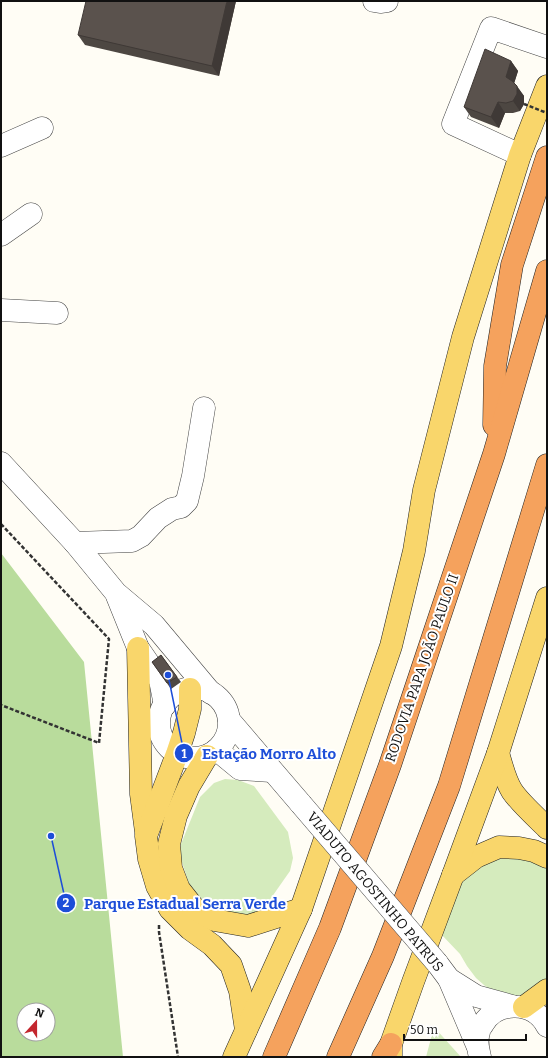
<svg xmlns="http://www.w3.org/2000/svg" width="548" height="1058" font-family="Bitter,serif">
  <style>
    .green { fill: #d5ebbd }
    .forest { fill: #b9dc9c; fill-rule: evenodd }
    .lines { fill: none; stroke-linecap: round; stroke-linejoin: round }
    .minor-casing { stroke: #444; stroke-width: 23 }
    .major-casing { stroke: #222; stroke-width: 23 }
    .highway-casing { stroke: #222; stroke-width: 23 }
    .path { stroke: #333; stroke-width: 2.5; stroke-dasharray: 4 2; stroke-linecap: butt }
    .minor { stroke: #fff; stroke-width: 22 }
    .major { stroke: #f9d66b; stroke-width: 22 }
    .highway { stroke: #f5a25d; stroke-width: 22 }
    .minor-bridge-casing { stroke: #444; stroke-width: 23; stroke-linecap: butt }
    .path-bridge { stroke: #333; stroke-width: 2.5; stroke-dasharray: 4 2; stroke-linecap: butt }
    .minor-bridge { stroke: #fff; stroke-width: 22 }
    .wall { fill: #4d4742 }
    .shaded-wall { fill: #3f3936 }
    .building { fill: #5a524d; stroke: #3f3936 }
    .labels { text-anchor: middle; dominant-baseline: central; stroke-width: 4; stroke-linejoin: round; paint-order: stroke }
    .street-label { font-size: 14px; fill: #111; stroke: #fff }
    .leader { fill: none; stroke: #1d4ed8; stroke-width: 1.5 }
    .callout-dot { fill: #1d4ed8; stroke: #fff; stroke-width: 1.5 }
    .mark-label { font-size: 12px; text-anchor: middle; font-weight: bold; fill: #fff }
    .callout-label { font-size: 15px; text-anchor: middle; font-weight: bold; fill: #1d4ed8; stroke: #fff; stroke-width: 4; stroke-linejoin: round; paint-order: stroke }
  </style>
  <rect width="100%" height="100%" fill="#fffdf5"/>
  <g class="green">
    <path d="M225,779L238,780L254,786L288,832L293,858L290,871L262,911L246,916L222,911L211,906L202,899L190,887L181,859V844L200,797L214,783Z"/>
    <path d="M512,853L547,867V982L537,989L522,995L507,996L495,994L484,985L476,978L467,966L460,954L440,933L454,897L465,876L478,863Z"/>
    <path d="M434,1027L461,1057H426Z"/>
  </g>
  <path class="forest" d="M1,553L84,662L123,1057H1ZM24,1010H48V1034H24Z"/>
  <g class="lines">
    <defs>
      <g id="minor">
        <path d="M374,1L380,2L387,1"/>
        <path d="M1,146L42,128"/>
        <path d="M520,155L453,124L491,28L547,47"/>
        <path d="M1,235L31,214"/>
        <path d="M1,310L57,313"/>
        <path d="M1,463L75,543L116,593L154,625L211,693"/>
        <path d="M75,543L132,541L141,536L158,518L172,509L181,507L187,501L193,476L204,408"/>
        <path d="M117,596L138,648L160,680L165,705"/>
        <circle cx="194" cy="723" r="35"/>
        <path d="M229,720L301,804"/>
        <path d="M217,750L240,769L272,771"/>
        <path d="M437,963L449,979L477,1045"/>
        <path d="M449,979L476,996L512,1006"/>
        <path d="M480,1057C478,1048 476,1041 479,1032C479,1029 481,1027 483,1024C497,1000 534,1001 547,1026"/>
      </g>
      <g id="major">
        <path d="M138,648L141,794L146,832"/>
        <path d="M190,689V709L184,733L177,754L146,836L149,859L157,886L170,909L190,929L212,945L231,965L240,991L246,1030"/>
        <path d="M498,753C502,766 505,780 512,791C520,803 537,818 547,828"/>
        <path d="M207,756L189,786L176,816L169,844L171,868L179,889L194,908L214,920L248,926L301,909"/>
        <path d="M453,875L476,857L499,847L519,848L534,851L547,857"/>
        <path d="M524,1007L547,990"/>
        <path d="M234,1057L301,909L391,646L414,551L424,490L463,337L520,155L547,86"/>
        <path d="M391,1057V1044L413,982L453,875L498,753L547,598"/>
      </g>
      <g id="highway">
        <path d="M494,425L495,366L512,265L547,157"/>
        <path d="M274,1057L330,928L390,765L494,454L547,271"/>
        <path d="M338,1057L383,956L449,786L547,465"/>
        <path d="M383,1057L391,1044"/>
      </g>
    </defs>
    <use href="#minor" class="minor-casing"/>
    <use href="#major" class="major-casing"/>
    <use href="#highway" class="highway-casing"/>
    <g class="path">
      <path d="M1,524L109,639L99,743L1,705"/>
      <path d="M159,925V932L178,1057"/>
    </g>
    <use href="#minor" class="minor"/>
    <use href="#major" class="major"/>
    <use href="#highway" class="highway"/>
    <defs>
      <path id="minor-bridge" d="M301,804L437,963"/>
    </defs>
    <use href="#minor-bridge" class="minor-bridge-casing"/>
    <path class="path-bridge" d="M524,104L547,113"/>
    <use href="#minor-bridge" class="minor-bridge"/>
  </g>
  <g class="wall">
    <path d="M236,1L219,76L85,45L78,35Z"/>
    <path d="M511,61L518,71L514,83L524,96V104L520,111L513,113H505L499,128L471,117L464,107Z"/>
    <path d="M161,655L181,682L171,689L152,662Z"/>
  </g>
  <g class="shaded-wall">
    <path d="M227,1H236L219,76L212,66Z"/>
    <path d="M511,61L518,71L513,87L506,77Z"/>
    <path d="M517,86L524,96V104L520,111L513,101Z"/>
    <path d="M498,102L505,113L499,128L491,117Z"/>
  </g>
  <g class="building">
    <path d="M86,1H227L212,66L78,35Z"/>
    <path d="M485,49L511,61L506,77L512,81L517,86V94L513,101L506,103L498,102L491,117L464,107Z"/>
    <path d="M161,655L177,677L167,683L152,662Z"/>
  </g>
  <g class="labels">
    <g class="street-label">
      <text transform="translate(422 668) rotate(-71)">RODOVIA PAPA JOÃO PAULO II</text>
      <text transform="translate(375 892) rotate(50)">VIADUTO AGOSTINHO PATRUS</text>
    </g>
  </g>
  <path class="leader" d="M168 675L184 753M51 836L66 903"/>
  <g class="callout-dot">
    <circle cx="168" cy="675" r="4"/>
    <circle cx="51" cy="836" r="4"/>
    <circle cx="184" cy="753" r="10"/>
    <circle cx="66" cy="903" r="10"/>
  </g>
  <g class="mark-label">
    <text x="184" y="758">1</text>
    <text x="66" y="907">2</text>
  </g>
  <g class="callout-label">
    <text x="269" y="759">Estação Morro Alto</text>
    <text x="185" y="909">Parque Estadual Serra Verde</text>
  </g>
  <rect width="548" height="1058" fill="none" stroke="#111111" stroke-width="4"/>
  <g transform="translate(36 1022) rotate(21)"><circle r="19" fill="#ffffff" stroke="#a0a0a0"/>
  <path d="M0-3L7 15L0 10L-7 15Z" fill="#c4262e"/>
  <text y="-6" font-size="11" font-weight="bold" text-anchor="middle" fill="#111111">N</text>
  </g>
  <path d="M404 1034v6h122v-6" fill="none" stroke="#111111" stroke-width="2"/>
  <text x="410" y="1034" font-size="12" fill="#111111" stroke="#ffffff" stroke-width="3" paint-order="stroke">50 m</text>
</svg>
